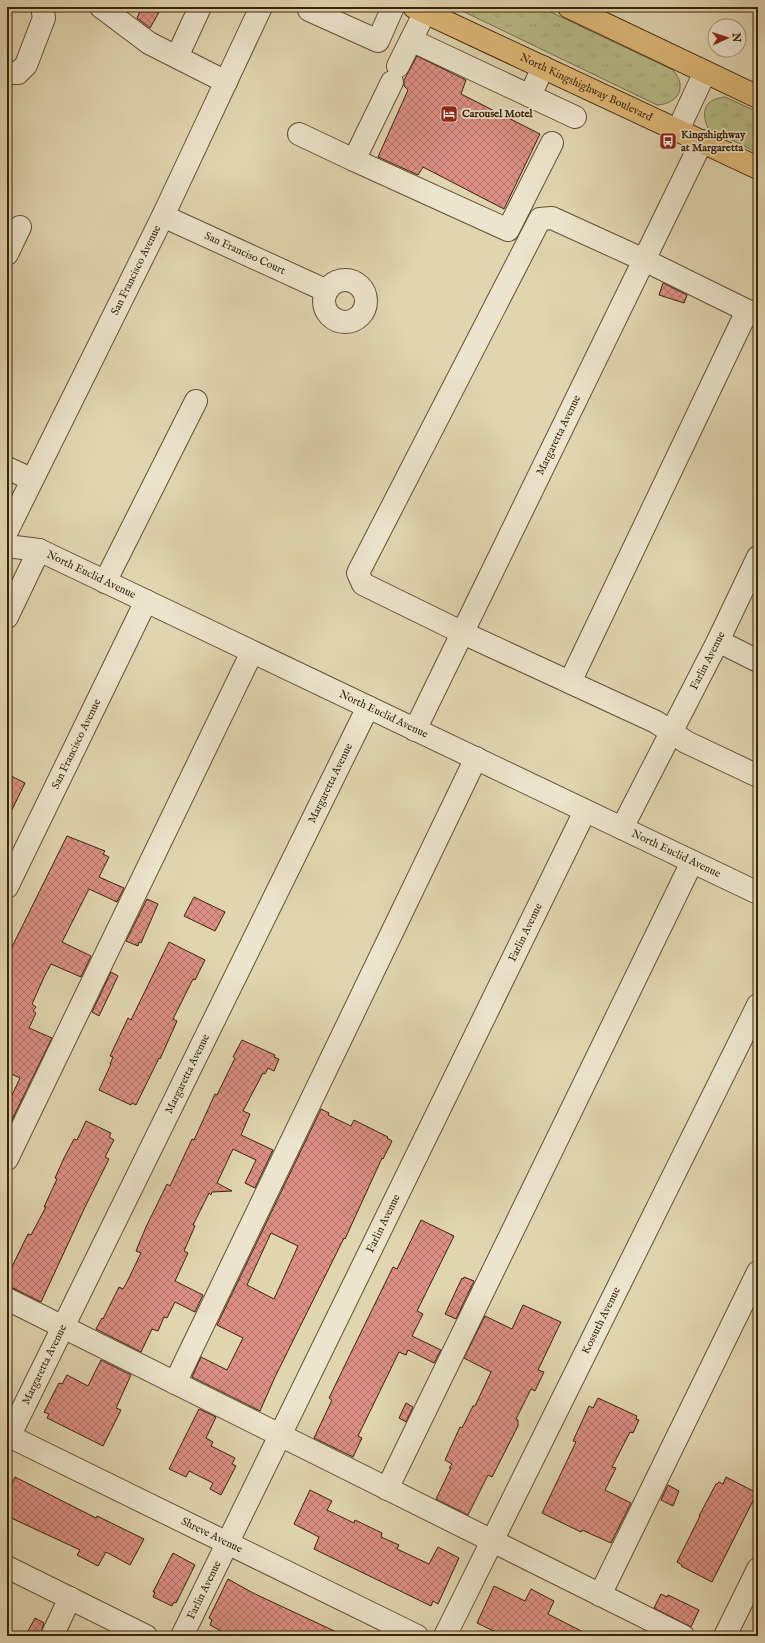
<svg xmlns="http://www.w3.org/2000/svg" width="765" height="1643" font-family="'IM FELL English',serif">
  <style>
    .grass { fill: url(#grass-tufts); stroke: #797048 }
    .building { fill: url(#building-cross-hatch); stroke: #3a2409; fill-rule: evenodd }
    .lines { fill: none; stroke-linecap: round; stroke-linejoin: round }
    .minor-casing { stroke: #645033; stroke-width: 24 }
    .major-casing { stroke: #3a2409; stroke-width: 24 }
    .minor { stroke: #ece4cc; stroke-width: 22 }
    .major { stroke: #e0ba78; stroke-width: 22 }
    .labels { text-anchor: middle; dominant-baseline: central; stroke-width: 3.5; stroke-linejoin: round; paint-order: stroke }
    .street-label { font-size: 11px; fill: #3a2409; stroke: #ece4cc }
    .poi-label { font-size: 11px; font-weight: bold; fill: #3a2409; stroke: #ece4cc; text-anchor: start }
  </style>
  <defs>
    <pattern id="grass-tufts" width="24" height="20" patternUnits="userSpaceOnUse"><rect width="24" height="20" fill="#b8bc87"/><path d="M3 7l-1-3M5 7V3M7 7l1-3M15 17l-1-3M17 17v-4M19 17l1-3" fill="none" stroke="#9fa173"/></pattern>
    <pattern id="building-cross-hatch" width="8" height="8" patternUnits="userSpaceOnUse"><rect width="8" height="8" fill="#db8f85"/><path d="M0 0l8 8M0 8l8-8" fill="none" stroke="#b3756b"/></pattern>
  </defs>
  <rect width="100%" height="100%" fill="#e1d5b0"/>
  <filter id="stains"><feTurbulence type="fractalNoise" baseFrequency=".005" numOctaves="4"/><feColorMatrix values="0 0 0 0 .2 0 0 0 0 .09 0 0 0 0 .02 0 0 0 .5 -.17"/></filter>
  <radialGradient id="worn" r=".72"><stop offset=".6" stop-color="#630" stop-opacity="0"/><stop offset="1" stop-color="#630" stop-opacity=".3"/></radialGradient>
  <g class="grass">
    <path d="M454,7H540L673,70C688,87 678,104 657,105Z"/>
    <path d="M725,97L758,112V153L708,128C700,110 706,99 725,97Z"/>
  </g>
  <g class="building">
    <path d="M142,7H162L150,28L137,18Z"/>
    <path d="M417,56L466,80L461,94L540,134L504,209L423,167L418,175L378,157L408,90L404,86V80Z"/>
    <path d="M663,283L687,295L684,303L659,295Z"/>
    <path d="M7,774L25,783L7,820Z"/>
    <path d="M67,836L105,851L103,854L109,857L99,877L124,888L117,902L89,889L62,942L91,956L81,977L51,964L45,975L32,1004L36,1007L33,1011L36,1013L29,1028L52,1038L7,1130V1106L20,1078L7,1072V957Z"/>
    <path d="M194,897L225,912L215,931L184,916Z"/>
    <path d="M147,899L158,904L141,943L139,942L138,946L126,941Z"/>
    <path d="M169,942L205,960L195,980L193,979L173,1019L177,1021L160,1059L159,1058L136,1105L132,1103L131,1105L99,1090L111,1064H110L113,1057L110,1056L128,1018L131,1020Z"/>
    <path d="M111,972L118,976L99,1016L92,1012Z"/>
    <path d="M242,1040L275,1055L274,1057L279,1059L274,1071L268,1068L265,1074L263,1073L243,1111L250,1114L241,1135L273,1150L255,1188L245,1183L256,1160L233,1149L217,1183L232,1191L212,1192L211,1195L209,1193L193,1225L195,1226L184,1251L188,1253L175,1281L203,1295L195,1312L175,1302L167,1318L164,1317L158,1331L152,1329L141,1352L96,1329L102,1318L103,1319L119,1287L123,1289L126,1284L141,1253L136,1251L146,1227L167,1184L170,1186L192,1139L194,1140L215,1094L217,1095L235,1058L233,1057Z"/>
    <path d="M321,1109L329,1113L328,1115L351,1126L354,1120L388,1137L387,1138L392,1141L383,1159L382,1158L345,1239L344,1238L275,1377L260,1411L192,1377L201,1357L227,1370L243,1338L217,1325ZM271,1233L298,1246L274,1299L247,1285Z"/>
    <path d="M86,1121L111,1133L109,1137L114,1140L105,1157L109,1159L86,1205L41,1302L13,1288L7,1287V1277L28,1234L31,1235L46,1207H44L57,1179L55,1178L64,1158L74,1139L77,1140Z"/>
    <path d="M421,1220L454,1236L417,1311L423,1314L412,1336L441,1350L434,1363L408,1350L406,1355L399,1352L358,1436L362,1438L353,1457L314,1438L332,1400L329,1398L346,1363L393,1267L397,1269Z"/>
    <path d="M464,1277L474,1281L456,1319L445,1314L462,1278L463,1279Z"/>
    <path d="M523,1305L561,1322L538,1370L544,1372L535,1391L531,1389L516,1419L518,1420V1426L492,1477L488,1475L468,1515L436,1499L451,1468H449L452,1464L445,1460L460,1427L462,1428L473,1406H475L491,1372L464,1358L485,1316L512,1329Z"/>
    <path d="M101,1360L131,1375L116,1408L121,1410L103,1446L47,1418L49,1414L44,1412L59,1383L62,1384L67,1375L88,1386Z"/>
    <path d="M598,1398L637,1416L636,1419L639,1420L633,1433L630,1432L612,1467L616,1468L605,1490L631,1503L611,1543L582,1530L581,1532L542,1513L576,1442L573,1441L589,1406L593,1408Z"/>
    <path d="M406,1403L413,1407L406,1422L399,1418Z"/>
    <path d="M199,1409L216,1417L206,1438L213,1442L211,1446L235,1458L232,1464L236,1466L221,1495L210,1489L213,1483L189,1471L186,1477L169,1469Z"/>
    <path d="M15,1477L96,1518L97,1516L144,1539L130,1565L106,1552L98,1566L77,1555L80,1550L7,1516V1493Z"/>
    <path d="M726,1477L757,1493L712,1582L681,1566L682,1565L677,1562L700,1516H699L716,1484H717L719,1482L723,1484Z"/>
    <path d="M668,1485L679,1491L673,1506L661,1500Z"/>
    <path d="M310,1490L332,1501L327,1510L354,1523L355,1520L382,1533L381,1537L399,1545L397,1549L429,1564L438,1547L459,1558L438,1604L433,1601L431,1606L314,1549L319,1537L294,1524Z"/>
    <path d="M173,1553L195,1565L176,1603L174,1602L172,1606L153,1597L155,1592H153Z"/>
    <path d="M228,1579L253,1593L345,1636H230L210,1625L212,1620L209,1618Z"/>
    <path d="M494,1586L525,1601L531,1589L554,1601L548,1614L591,1636H504L477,1623Z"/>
    <path d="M661,1594L667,1597L668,1595L699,1610L691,1627L654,1608Z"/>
    <path d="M35,1618L44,1623L40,1636L28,1631Z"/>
  </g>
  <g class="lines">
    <defs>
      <g id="minor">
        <path d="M101,7L149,43L226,82"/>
        <path d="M310,7L309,10L378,41L393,7"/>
        <path d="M411,40L575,117"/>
        <path d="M177,57L200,7"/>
        <path d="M398,66L425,12"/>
        <path d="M7,73H18L26,65L44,18L42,7"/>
        <path d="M392,82L354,160L508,230L552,143"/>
        <path d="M530,96L543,67"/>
        <path d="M678,130L705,72"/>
        <path d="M299,134L354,160"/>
        <path id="s1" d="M163,216L327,291"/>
        <path d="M7,254L20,227"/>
        <circle cx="345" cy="301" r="21"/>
        <path d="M758,316L644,260L552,218L540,219L358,573L363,584L463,633L656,722L686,742L758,776"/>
        <path d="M7,468L31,479"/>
        <path id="s2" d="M7,531L163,216L261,7"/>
        <path id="s3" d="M7,546L39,550L758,893"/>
        <path d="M105,582L196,401"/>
        <path d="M7,617L39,550"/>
        <path d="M718,641L758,661"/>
        <path d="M570,682L747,311"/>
        <path id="s4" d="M415,730L702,141"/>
        <path id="s5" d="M622,828L718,641L758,557"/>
        <path id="s6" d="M7,887L146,601"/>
        <path d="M7,1159L252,652"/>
        <path d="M7,1299L683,1636"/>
        <path d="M175,1383L476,758"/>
        <path id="s7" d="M7,1435L417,1636"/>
        <path id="s8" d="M7,1441L368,707"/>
        <path d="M387,1489L692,862"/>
        <path d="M7,1567L146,1636"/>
        <path d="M600,1595L758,1272"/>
        <path d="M52,1636L70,1598"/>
        <path id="s9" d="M182,1636L585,811"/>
        <path id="s10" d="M445,1636L758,1005"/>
        <path d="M725,1636L758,1569"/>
      </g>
      <g id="major">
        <path id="s11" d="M414,7L758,168"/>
        <path d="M569,7L758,97"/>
      </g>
    </defs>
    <use href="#minor" class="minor-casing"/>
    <use href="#major" class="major-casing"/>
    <use href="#minor" class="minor"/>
    <use href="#major" class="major"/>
  </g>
  <defs>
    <symbol id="hotel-square" viewBox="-11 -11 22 22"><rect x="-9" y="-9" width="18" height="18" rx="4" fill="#8f2418" stroke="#ece4cc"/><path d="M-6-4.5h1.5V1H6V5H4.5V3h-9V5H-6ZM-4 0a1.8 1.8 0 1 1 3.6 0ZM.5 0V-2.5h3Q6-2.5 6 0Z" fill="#fff"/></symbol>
    <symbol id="bus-square" viewBox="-11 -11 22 22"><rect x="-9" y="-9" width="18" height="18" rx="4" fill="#8f2418" stroke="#ece4cc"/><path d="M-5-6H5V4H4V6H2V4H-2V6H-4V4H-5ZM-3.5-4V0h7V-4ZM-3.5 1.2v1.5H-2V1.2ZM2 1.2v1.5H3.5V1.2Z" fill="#fff"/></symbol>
  </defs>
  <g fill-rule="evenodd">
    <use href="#hotel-square" x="439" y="104" width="20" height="20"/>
    <use href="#bus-square" x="658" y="131" width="20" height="20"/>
  </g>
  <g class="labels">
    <g class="street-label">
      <text stroke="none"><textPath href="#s11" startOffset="190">North Kingshighway Boulevard</textPath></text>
      <text stroke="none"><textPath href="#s1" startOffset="90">San Franciso Court</textPath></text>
      <text stroke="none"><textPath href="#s2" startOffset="291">San Francisco Avenue</textPath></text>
      <text stroke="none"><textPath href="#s4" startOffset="328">Margaretta Avenue</textPath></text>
      <text stroke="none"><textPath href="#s3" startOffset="90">North Euclid Avenue</textPath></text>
      <text stroke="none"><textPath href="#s5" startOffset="188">Farlin Avenue</textPath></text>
      <text stroke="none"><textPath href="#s3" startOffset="414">North Euclid Avenue</textPath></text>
      <text stroke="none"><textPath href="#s6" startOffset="159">San Francisco Avenue</textPath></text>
      <text stroke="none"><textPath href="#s8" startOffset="733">Margaretta Avenue</textPath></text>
      <text stroke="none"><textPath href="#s3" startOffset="738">North Euclid Avenue</textPath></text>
      <text stroke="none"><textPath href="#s9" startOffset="783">Farlin Avenue</textPath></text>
      <text stroke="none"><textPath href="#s8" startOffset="409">Margaretta Avenue</textPath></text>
      <text stroke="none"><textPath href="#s9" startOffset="459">Farlin Avenue</textPath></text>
      <text stroke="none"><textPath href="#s10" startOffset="352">Kossuth Avenue</textPath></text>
      <text stroke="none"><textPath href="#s8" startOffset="85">Margaretta Avenue</textPath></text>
      <text stroke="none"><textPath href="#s7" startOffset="228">Shreve Avenue</textPath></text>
      <text stroke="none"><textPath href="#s9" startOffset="51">Farlin Avenue</textPath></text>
    </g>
    <g class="poi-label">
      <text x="462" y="114">Carousel Motel</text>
      <text x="681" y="135">Kingshighway<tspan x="681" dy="13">at Margaretta</tspan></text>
    </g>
  </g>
  <rect width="765" height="1643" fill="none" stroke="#e1d5b0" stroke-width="24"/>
  <rect x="8" y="8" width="749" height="1627" fill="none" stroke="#3a2409" stroke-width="2"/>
  <rect x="12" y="12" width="741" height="1619" fill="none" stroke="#3a2409"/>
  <g transform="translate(727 38) rotate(87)"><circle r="19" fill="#ece4cc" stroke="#a5977e"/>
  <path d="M0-3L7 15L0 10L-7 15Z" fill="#8f2418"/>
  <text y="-6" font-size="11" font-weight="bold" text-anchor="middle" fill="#3a2409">N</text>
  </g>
  <rect width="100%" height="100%" filter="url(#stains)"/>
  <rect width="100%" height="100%" fill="url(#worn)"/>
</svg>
